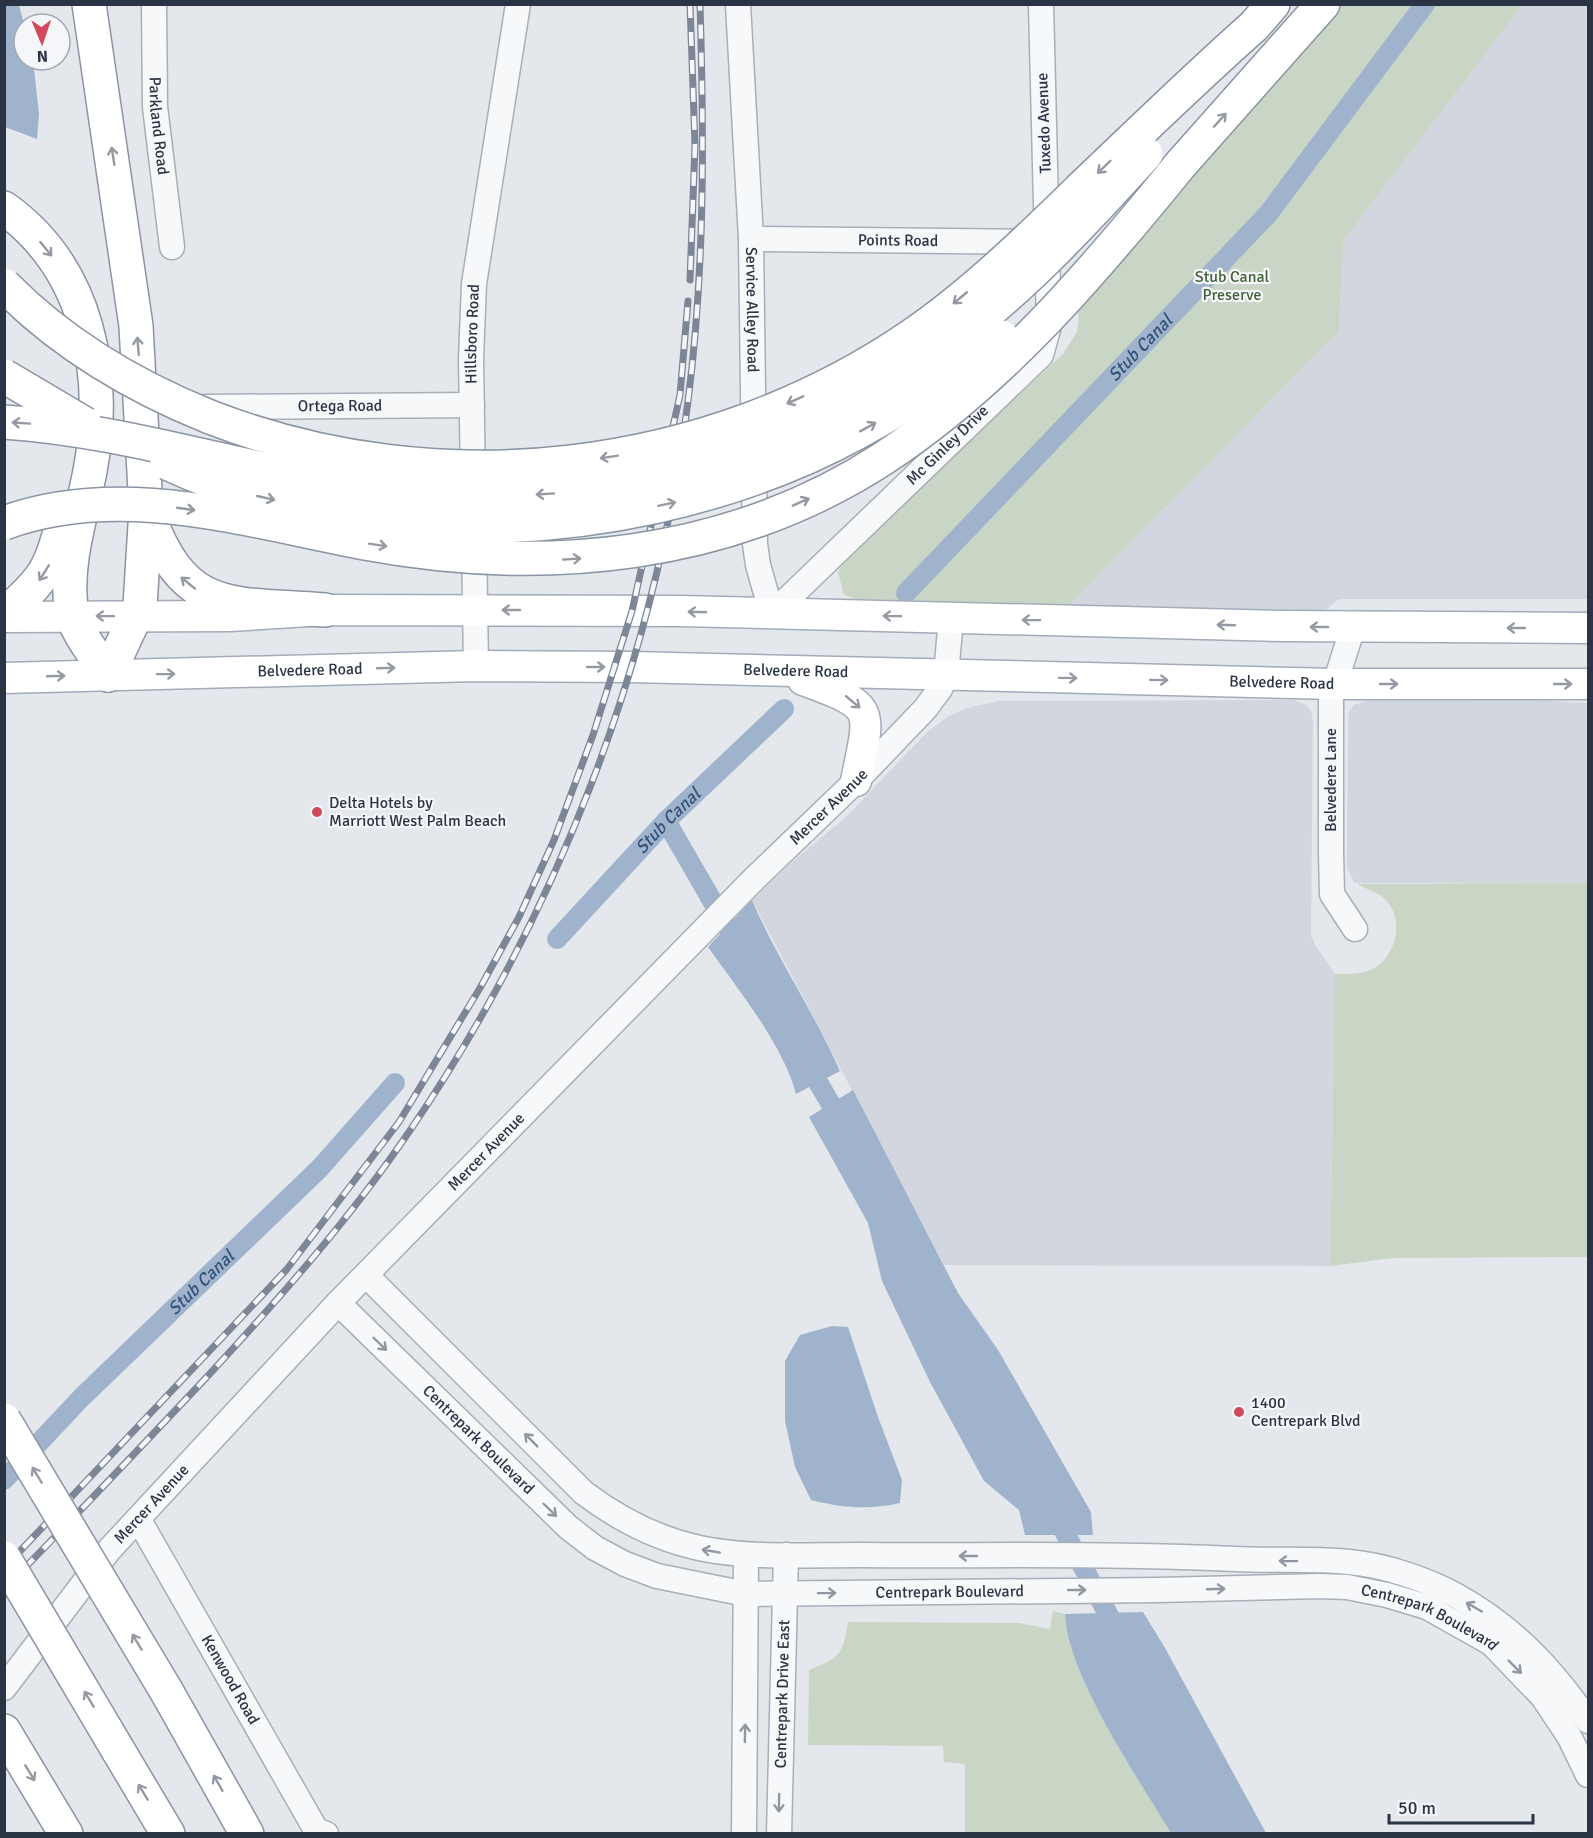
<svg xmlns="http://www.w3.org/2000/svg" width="1593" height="1838" font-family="Signika,sans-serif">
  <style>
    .built { fill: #d2d6de }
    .green { fill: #c9d6c5 }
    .water { fill: #9fb4cc }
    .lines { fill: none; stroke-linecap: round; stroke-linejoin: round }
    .canal { stroke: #9fb4cc; stroke-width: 20 }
    .minor-casing { stroke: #a9aeb7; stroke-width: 27 }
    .major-casing { stroke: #a3abb8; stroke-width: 33 }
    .highway-casing { stroke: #8b94a3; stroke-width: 36 }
    .minor { stroke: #f7f8fa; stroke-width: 24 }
    .major { stroke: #fff; stroke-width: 30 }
    .highway { stroke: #fff; stroke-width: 33 }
    .rail-casing { stroke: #7d8696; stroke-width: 7 }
    .rail { stroke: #f4f6f9; stroke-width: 4.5; stroke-dasharray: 14; stroke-linecap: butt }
    .highway-bridge-casing { stroke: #8b94a3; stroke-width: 36; stroke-linecap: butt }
    .highway-bridge { stroke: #fff; stroke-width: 33 }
    .oneway { stroke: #959aa2 }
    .oneway2 { stroke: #9196a0 }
    .poi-dot { fill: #d1495b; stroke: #f4f6f9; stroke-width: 2 }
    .labels { text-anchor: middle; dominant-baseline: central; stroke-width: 4.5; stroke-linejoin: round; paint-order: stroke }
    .street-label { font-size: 16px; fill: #2b3445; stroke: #f4f6f9 }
    .park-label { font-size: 16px; fill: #3f6138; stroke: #f4f6f9 }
    .poi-label { font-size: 16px; fill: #2b3445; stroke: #f4f6f9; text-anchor: start }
    .water-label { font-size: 18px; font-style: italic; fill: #34527a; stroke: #f4f6f9 }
  </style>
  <rect width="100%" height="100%" fill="#e4e7ec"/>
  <g class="built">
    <path d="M1521,5H1588V599H1339L1327,609L1317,611L1069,605L1339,331L1343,241Z"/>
    <path d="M1294,700L1306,705L1311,710L1313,721L1311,935L1316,946L1335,974L1330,1266L944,1265L752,900L792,862L845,818L927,732L949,716L967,708L998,701Z"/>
    <path d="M1529,700L1588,703V883H1354L1347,867L1348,724L1349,712L1354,705L1365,701Z"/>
  </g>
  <g class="green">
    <path d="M1340,5H1522L1343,241L1339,331L1069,605L856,599L844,595L838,572L845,561L976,434L1063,354L1077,332L1079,320L1076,302Z"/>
    <path d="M1588,883V1257L1393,1258L1330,1266L1335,974C1346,974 1357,975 1368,971C1395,961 1406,921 1386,900C1377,891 1367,890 1357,884Z"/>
    <path d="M1053,1611L1065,1614C1067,1675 1138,1778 1171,1833H965V1764L944,1762L943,1746L808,1745L809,1670C840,1658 843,1654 848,1622L1019,1623L1050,1629Z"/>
  </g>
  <g class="water">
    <path d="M5,4L19,5L24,24V60H33L39,114L37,139L5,127Z"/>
    <path d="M752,900C777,959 814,1012 840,1071L796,1094C784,1046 737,988 708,947Z"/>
    <path d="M853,1090L958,1293L998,1350L1091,1512L1093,1535H1025L1019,1510L984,1481L930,1382L882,1281L868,1223L809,1117Z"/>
    <path d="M832,1326L848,1327L878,1417L902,1480L900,1503C868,1510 842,1508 811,1500L795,1467L785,1421V1361L800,1335Z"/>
    <path d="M1143,1612L1165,1648L1266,1833H1171C1138,1778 1067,1675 1065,1614Z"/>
  </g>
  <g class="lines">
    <g class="canal">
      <path id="s1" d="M906,593L1268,214L1425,4"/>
      <path d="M666,821L740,949"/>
      <path id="s2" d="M557,939L666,821L784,709"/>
      <path d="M805,1060L843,1125"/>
      <path id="s3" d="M4,1480L81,1398L320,1168L395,1083"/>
      <path d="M1054,1512L1119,1635"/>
    </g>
    <defs>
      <g id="minor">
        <path id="s4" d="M154,4L155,107L172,247"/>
        <path id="s5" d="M738,4L751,239L755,544L758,565L772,614L1041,355L1049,326L1041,4"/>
        <path id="s6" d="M751,239L1033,242"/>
        <path id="s7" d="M206,407L472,405"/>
        <path id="s8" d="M473,484L471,359L474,284L518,4"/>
        <path d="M474,540L476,666"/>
        <path d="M1353,627L1331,696V853L1332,894L1355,929"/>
        <path d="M366,1275L584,1493C680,1565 748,1555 861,1555C986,1556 1111,1553 1235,1559C1273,1561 1311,1558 1349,1562C1384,1565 1426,1579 1457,1596C1513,1627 1552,1669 1588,1721"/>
        <path id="s9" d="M338,1303L568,1527L595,1548L625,1564L657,1576L746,1594L1158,1590L1319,1586L1347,1587L1387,1595L1427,1607L1491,1643L1543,1697L1569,1736L1588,1775"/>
        <path id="s10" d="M139,1520L316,1830L326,1834"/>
        <path id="s11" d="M4,1688L109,1550L338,1303L755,878L856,781L925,709L940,689L946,675L951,618"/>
        <path d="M744,1834L746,1555"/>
        <path id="s12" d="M779,1834L786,1555"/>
      </g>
      <g id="major">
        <path d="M4,617L230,616L325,610L681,611L1284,626L1588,628"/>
        <path id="s13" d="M4,678L476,666L632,667L1336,684H1588"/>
        <path d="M803,680C877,707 871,707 856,781"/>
      </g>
      <g id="highway">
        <path d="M89,4L136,326L146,509L140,606L108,675"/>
        <path d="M1254,26L1273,4"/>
        <path d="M1181,164L1323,4"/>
        <path d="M4,208C89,269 108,374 90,471C82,514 65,562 71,607C74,631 95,654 108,675"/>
        <path d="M149,517C186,617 233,602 325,610"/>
        <path d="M4,615C41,582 51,571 62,523"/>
        <path d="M167,1692L247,1834"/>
        <path d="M4,1731L66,1834"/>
        <path d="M118,1750L168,1834"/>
      </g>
    </defs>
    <use href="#minor" class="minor-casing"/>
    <use href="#major" class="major-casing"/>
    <use href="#highway" class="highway-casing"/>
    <use href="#minor" class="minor"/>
    <use href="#major" class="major"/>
    <use href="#highway" class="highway"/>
    <defs>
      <g id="rail">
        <path d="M690,4L695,145L690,280"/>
        <path d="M4,1568L287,1269L399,1122L480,988L519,917L554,840L593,735L632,611L680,395L688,301"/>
        <path d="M4,1589C72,1520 138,1450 204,1380C278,1300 350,1219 411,1129C558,913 655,661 688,401C705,269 704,137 700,4"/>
      </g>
    </defs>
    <use href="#rail" class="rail-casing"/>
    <use href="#rail" class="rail"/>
    <defs>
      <g id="highway-bridge">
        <path d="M4,285C62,344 133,386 210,417C439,506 707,475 910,337C971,295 1026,242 1079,190C1137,135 1194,79 1254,26"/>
        <path d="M4,376L85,424"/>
        <path d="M4,422C127,430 244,471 365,488C575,518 786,465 956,338C1026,285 1087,219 1146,154"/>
        <path d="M167,463C362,554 616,543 810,456C879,425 942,383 1002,337"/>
        <path d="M4,523C121,480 248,521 365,543C543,576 729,559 884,458C1001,381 1094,271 1181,164"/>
        <path d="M4,1420L167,1692"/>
        <path d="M4,1558L118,1750"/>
      </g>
    </defs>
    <use href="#highway-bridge" class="highway-bridge-casing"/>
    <use href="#highway-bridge" class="highway-bridge"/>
  </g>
  <defs><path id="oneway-shaft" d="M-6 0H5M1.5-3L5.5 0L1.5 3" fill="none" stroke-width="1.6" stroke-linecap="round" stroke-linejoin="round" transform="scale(1.5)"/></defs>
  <g class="oneway">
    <use href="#oneway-shaft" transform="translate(1220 120) rotate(-48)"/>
    <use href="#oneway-shaft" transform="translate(113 156) rotate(-99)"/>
    <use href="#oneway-shaft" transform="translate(1104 167) rotate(136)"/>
    <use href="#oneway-shaft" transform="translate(46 249) rotate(51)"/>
    <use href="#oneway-shaft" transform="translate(960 298) rotate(140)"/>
    <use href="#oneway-shaft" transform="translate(138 346) rotate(-95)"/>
    <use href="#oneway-shaft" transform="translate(795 400) rotate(156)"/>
    <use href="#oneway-shaft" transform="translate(21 423) rotate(-176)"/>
    <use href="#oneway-shaft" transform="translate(868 427) rotate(-29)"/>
    <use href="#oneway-shaft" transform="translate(609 457) rotate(171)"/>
    <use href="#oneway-shaft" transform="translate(545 494) rotate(176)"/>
    <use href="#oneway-shaft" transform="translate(266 498) rotate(13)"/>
    <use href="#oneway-shaft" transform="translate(801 502) rotate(-24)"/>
    <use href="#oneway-shaft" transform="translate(667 504) rotate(-12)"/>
    <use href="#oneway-shaft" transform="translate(186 509) rotate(8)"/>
    <use href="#oneway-shaft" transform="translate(378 545) rotate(9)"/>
    <use href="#oneway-shaft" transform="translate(572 559) rotate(-4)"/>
    <use href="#oneway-shaft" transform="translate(44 573) rotate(122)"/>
    <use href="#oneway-shaft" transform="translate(188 583) rotate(-141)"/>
    <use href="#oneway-shaft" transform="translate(511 610) rotate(-180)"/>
    <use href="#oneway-shaft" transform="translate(697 612) rotate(-178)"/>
    <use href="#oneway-shaft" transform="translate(105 616) rotate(-179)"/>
    <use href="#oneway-shaft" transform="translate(892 616) rotate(-179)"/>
    <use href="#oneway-shaft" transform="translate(1031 620) rotate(-179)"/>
    <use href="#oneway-shaft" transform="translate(1226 625) rotate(-178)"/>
    <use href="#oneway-shaft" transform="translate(1319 627) rotate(-180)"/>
    <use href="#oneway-shaft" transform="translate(1516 628) rotate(180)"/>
    <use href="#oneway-shaft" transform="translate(596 667)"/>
    <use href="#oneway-shaft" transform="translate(386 668) rotate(-2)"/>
    <use href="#oneway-shaft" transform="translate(166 674) rotate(-1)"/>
    <use href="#oneway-shaft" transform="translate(56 676) rotate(-2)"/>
    <use href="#oneway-shaft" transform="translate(1068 678) rotate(1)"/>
    <use href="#oneway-shaft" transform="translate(1159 680) rotate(1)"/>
    <use href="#oneway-shaft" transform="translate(1389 684)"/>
    <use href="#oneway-shaft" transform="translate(1563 684)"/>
    <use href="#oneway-shaft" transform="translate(853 702) rotate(40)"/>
    <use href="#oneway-shaft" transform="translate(37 1475) rotate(-121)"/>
    <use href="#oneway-shaft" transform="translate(137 1642) rotate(-121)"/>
    <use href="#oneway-shaft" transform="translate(89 1699) rotate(-121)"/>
    <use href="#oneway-shaft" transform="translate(30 1773) rotate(59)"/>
    <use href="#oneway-shaft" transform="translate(218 1783) rotate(-120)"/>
    <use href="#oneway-shaft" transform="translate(143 1792) rotate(-121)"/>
  </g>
  <g class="oneway2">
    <use href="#oneway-shaft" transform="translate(380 1344) rotate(44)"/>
    <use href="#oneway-shaft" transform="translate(531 1440) rotate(-135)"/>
    <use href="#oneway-shaft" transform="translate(550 1510) rotate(44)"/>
    <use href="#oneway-shaft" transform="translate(711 1551) rotate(-170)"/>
    <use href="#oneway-shaft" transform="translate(968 1556) rotate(-180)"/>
    <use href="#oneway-shaft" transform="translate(1288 1561) rotate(-179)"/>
    <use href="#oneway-shaft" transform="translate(1216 1589) rotate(-2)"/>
    <use href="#oneway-shaft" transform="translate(1077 1590)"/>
    <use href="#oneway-shaft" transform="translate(827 1593) rotate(-1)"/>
    <use href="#oneway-shaft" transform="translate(1474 1607) rotate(-150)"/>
    <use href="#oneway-shaft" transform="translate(1515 1667) rotate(45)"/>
    <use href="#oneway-shaft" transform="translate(745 1733) rotate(-89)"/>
    <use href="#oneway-shaft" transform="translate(779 1803) rotate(91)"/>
  </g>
  <g class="poi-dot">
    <circle cx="317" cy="812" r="6"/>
    <circle cx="1239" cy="1412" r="6"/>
  </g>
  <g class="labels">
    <g class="street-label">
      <text transform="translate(1044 123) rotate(-92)">Tuxedo Avenue</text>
      <text stroke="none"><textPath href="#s4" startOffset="122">Parkland Road</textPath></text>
      <text stroke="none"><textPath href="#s6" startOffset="147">Points Road</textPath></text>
      <text stroke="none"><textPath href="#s5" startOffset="306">Service Alley Road</textPath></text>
      <text stroke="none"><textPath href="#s8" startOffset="150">Hillsboro Road</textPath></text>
      <text stroke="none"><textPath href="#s7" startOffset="134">Ortega Road</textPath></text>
      <text stroke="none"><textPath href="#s5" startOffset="856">Mc Ginley Drive</textPath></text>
      <text stroke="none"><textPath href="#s13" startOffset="306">Belvedere Road</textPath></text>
      <text stroke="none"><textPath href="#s13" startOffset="792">Belvedere Road</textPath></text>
      <text stroke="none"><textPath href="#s13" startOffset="1278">Belvedere Road</textPath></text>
      <text transform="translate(1331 780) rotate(-90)">Belvedere Lane</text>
      <text stroke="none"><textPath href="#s11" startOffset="1208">Mercer Avenue</textPath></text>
      <text stroke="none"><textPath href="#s11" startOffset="722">Mercer Avenue</textPath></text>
      <text stroke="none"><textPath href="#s9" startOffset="196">Centrepark Boulevard</textPath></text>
      <text stroke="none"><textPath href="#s11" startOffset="236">Mercer Avenue</textPath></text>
      <text stroke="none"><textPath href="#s9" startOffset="718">Centrepark Boulevard</textPath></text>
      <text stroke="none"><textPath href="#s9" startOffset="1204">Centrepark Boulevard</textPath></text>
      <text stroke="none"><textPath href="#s10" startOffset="184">Kenwood Road</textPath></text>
      <text stroke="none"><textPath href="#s12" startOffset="140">Centrepark Drive East</textPath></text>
    </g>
    <g class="park-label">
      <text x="1232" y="277">Stub Canal<tspan x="1232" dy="18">Preserve</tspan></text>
    </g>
    <g class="poi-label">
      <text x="329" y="803">Delta Hotels by<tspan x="329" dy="18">Marriott West Palm Beach</tspan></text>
      <text x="1251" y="1403">1400<tspan x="1251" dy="18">Centrepark Blvd</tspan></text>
    </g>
    <g class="water-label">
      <text stroke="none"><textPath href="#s1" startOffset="339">Stub Canal</textPath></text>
      <text stroke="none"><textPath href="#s2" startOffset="162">Stub Canal</textPath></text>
      <text stroke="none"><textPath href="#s3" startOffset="279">Stub Canal</textPath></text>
    </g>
  </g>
  <rect width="1593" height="1838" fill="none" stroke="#2b3445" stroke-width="12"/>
  <g transform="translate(42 42) rotate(178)"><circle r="28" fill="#f4f6f9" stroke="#a4a8b1" stroke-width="1.5"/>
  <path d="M0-4.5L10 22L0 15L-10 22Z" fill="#d1495b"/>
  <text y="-9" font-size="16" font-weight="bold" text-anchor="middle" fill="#2b3445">N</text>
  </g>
  <path d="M1389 1814v9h144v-9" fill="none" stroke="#2b3445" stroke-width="3"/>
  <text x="1398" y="1814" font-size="18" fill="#2b3445" stroke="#f4f6f9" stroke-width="4.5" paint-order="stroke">50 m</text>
</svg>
